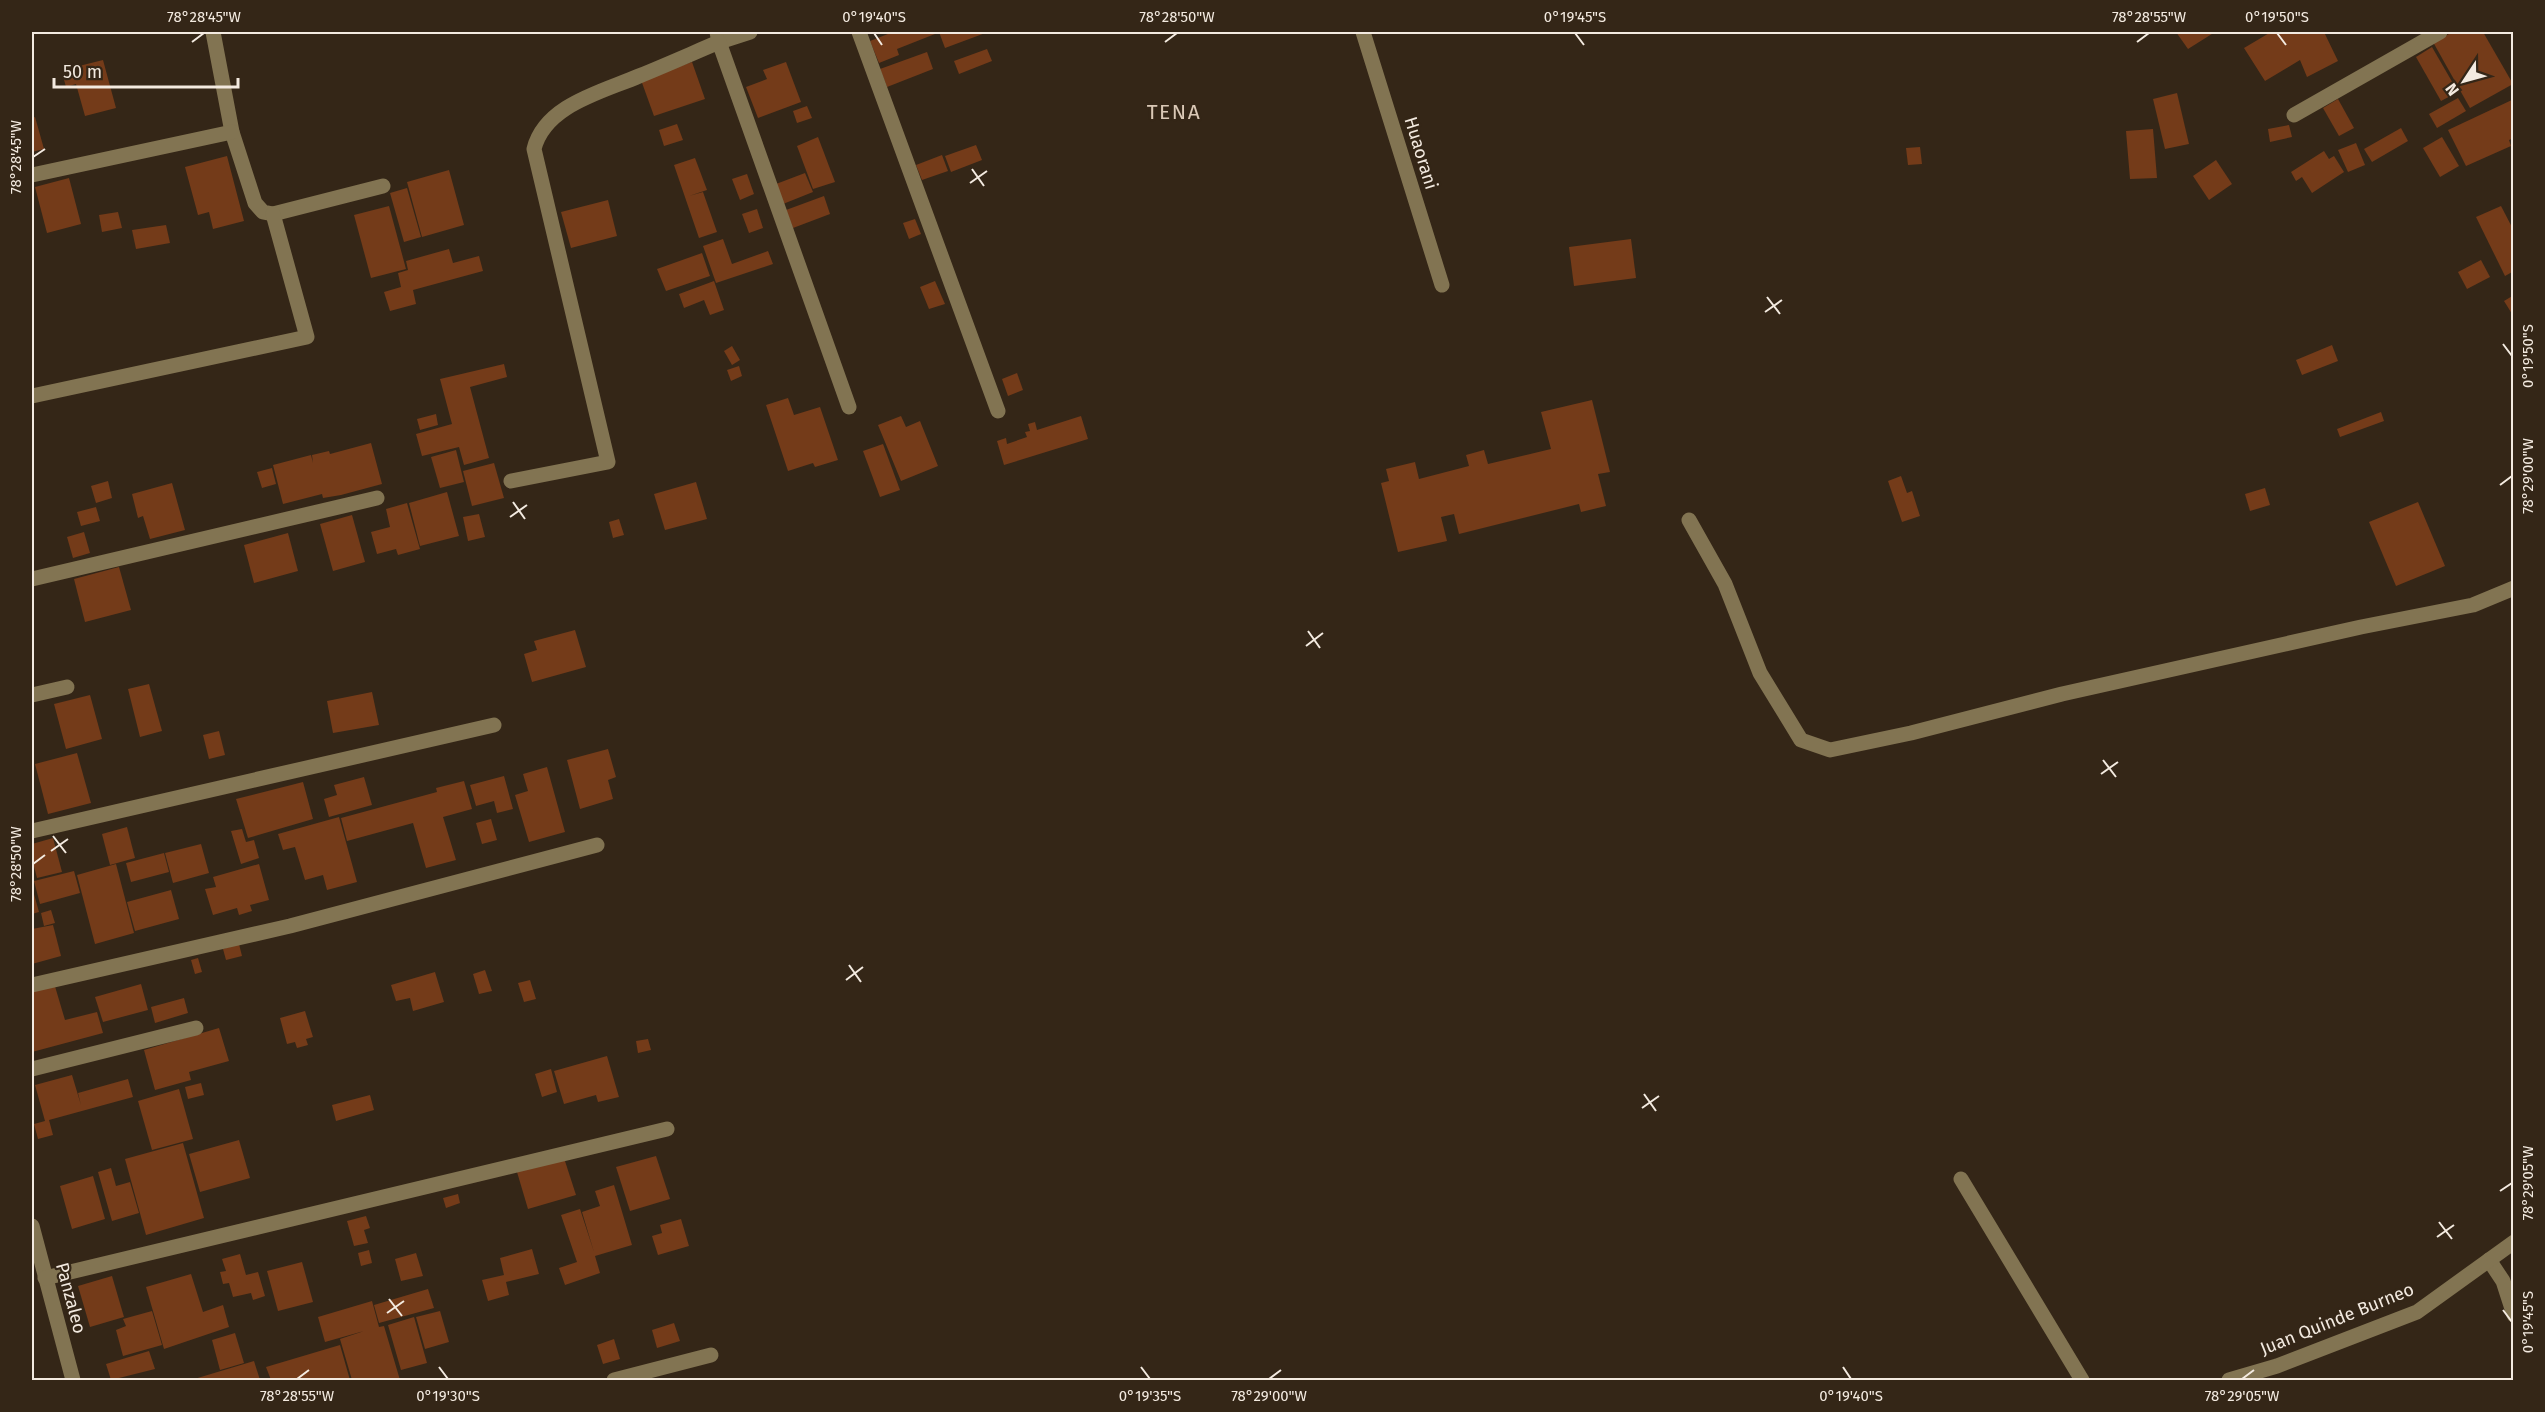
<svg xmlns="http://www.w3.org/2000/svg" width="2545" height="1412" font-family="'Fira Sans',sans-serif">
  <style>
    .building { fill: #743b19 }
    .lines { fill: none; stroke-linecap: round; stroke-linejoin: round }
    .minor { stroke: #827452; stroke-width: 15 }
    .ticks { fill: none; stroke: #f3eae0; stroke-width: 2 }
    .labels { text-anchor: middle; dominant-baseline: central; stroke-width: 4.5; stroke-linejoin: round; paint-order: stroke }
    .street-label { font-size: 18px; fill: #f3eae0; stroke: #342617 }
    .quarter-label { font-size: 21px; letter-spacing: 1.5px; fill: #dac8b6; stroke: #342617 }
    .neatline { fill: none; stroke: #f3eae0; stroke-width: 2 }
    .ticks-label { font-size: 15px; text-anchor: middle; fill: #f3eae0 }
  </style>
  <rect width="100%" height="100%" fill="#342617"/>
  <g class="building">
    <path d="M893,32H934L935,34L897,49L899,55L879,63L870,41Z"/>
    <path d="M939,32H988L945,48Z"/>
    <path d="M2176,32H2215L2188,49Z"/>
    <path d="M2271,32H2324L2338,61L2307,77L2300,60L2265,81L2244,48Z"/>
    <path d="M2453,32H2483L2513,84L2470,108L2433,42Z"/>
    <path d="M2432,47L2458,92L2441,101L2416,57Z"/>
    <path d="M987,49L992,61L959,74L954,61Z"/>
    <path d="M927,52L933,69L887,87L880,69Z"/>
    <path d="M103,60L116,108L85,116L76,84L66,87L63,76L73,73L71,68Z"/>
    <path d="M692,62L705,99L654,116L641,80Z"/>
    <path d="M786,62L801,102L758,118L746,87L767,79L763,70Z"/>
    <path d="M2177,93L2189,144L2165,149L2153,99Z"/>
    <path d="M2458,98L2466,111L2437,128L2429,114Z"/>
    <path d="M2338,99L2354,128L2339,136L2323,108Z"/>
    <path d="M2514,99V138L2509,140L2511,146L2466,166L2448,130Z"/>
    <path d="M807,106L812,118L797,123L793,111Z"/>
    <path d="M35,117L44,149L32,152V118Z"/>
    <path d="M677,124L683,140L664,146L659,130Z"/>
    <path d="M2289,125L2292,137L2270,142L2268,129Z"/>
    <path d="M2401,128L2408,141L2372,162L2364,149Z"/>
    <path d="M2153,129L2157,178L2130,179L2126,131Z"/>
    <path d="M818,137L835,182L813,189L797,146Z"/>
    <path d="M2442,137L2459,166L2440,177L2423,148Z"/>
    <path d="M2356,143L2365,165L2348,172L2338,150Z"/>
    <path d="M976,145L982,160L951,172L945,156Z"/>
    <path d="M1920,147L1922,164L1908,165L1906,148Z"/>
    <path d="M2324,151L2329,159L2334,156L2344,172L2312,193L2302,177L2296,181L2291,172Z"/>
    <path d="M942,155L948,171L922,180L916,165Z"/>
    <path d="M227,156L244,221L213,229L209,212L198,215L185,167Z"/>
    <path d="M695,158L707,190L689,196L703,192L717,232L699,238L674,165Z"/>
    <path d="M2216,160L2232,184L2209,200L2193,176Z"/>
    <path d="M449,170L464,225L422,237L407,182Z"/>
    <path d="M805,173L813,192L783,204L776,184Z"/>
    <path d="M747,174L754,194L740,200L732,179Z"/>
    <path d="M69,178L81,224L47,233L35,187Z"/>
    <path d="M407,188L421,237L404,242L390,193Z"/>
    <path d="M824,196L830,214L793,228L786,210Z"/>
    <path d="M608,200L617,236L571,248L561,212Z"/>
    <path d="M389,206L406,269L371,278L354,215Z"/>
    <path d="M2501,206L2514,231V271L2505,276L2476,217Z"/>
    <path d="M757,209L763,228L749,233L742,214Z"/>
    <path d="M118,212L122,228L102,232L99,215Z"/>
    <path d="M915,219L921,234L909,239L903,223Z"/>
    <path d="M166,225L170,243L136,249L132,230Z"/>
    <path d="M723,239L732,264L768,251L773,264L716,283L703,246Z"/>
    <path d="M1631,239L1636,278L1574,286L1569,247Z"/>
    <path d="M449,249L453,263L479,256L483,271L413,290L416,304L390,311L384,292L401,287L398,273L408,270L406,261Z"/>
    <path d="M702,253L710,276L666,291L657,269Z"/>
    <path d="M2481,260L2490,277L2467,289L2458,272Z"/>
    <path d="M714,281L724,310L710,315L704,300L684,308L679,294Z"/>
    <path d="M935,281L945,304L929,309L920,287Z"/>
    <path d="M2514,295V317L2504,301Z"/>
    <path d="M2332,345L2338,361L2302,375L2296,360Z"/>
    <path d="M732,346L740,360L732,365L724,351Z"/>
    <path d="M504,364L507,377L470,387L489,458L464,465L459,447L422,456L416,434L452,424L440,379Z"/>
    <path d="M739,366L742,376L731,381L727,370Z"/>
    <path d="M1017,373L1023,390L1008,396L1002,379Z"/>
    <path d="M788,398L794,415L820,407L838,460L815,467L813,463L788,471L766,405Z"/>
    <path d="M1592,400L1610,472L1598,474L1606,506L1581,512L1579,504L1459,534L1454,514L1441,517L1447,541L1398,552L1381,483L1389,481L1386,469L1415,462L1419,479L1469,466L1466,455L1484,450L1488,464L1551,449L1541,412Z"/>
    <path d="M2381,412L2384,421L2340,437L2337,429Z"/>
    <path d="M436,414L438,425L420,430L417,419Z"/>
    <path d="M901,416L906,427L920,421L938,466L901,481L878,425Z"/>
    <path d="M1081,416L1088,439L1004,465L997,441L1006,438L1007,444L1027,437L1025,432L1030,431L1028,424L1035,422L1037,430Z"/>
    <path d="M371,443L382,484L341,495L323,498L322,494L283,504L273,465L311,455L313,463L312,455L329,451L330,454Z"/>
    <path d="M883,444L900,490L880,497L863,451Z"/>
    <path d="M456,450L464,482L440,488L431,457Z"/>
    <path d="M494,463L504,498L472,506L463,471Z"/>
    <path d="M272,468L276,484L262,488L257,472Z"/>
    <path d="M1901,476L1907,493L1912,491L1920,516L1902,522L1888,481Z"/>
    <path d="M108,481L112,498L96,503L91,486Z"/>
    <path d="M696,482L707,519L665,530L654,494Z"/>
    <path d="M172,483L185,530L150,539L143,516L138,518L132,494Z"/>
    <path d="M2265,488L2270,505L2250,511L2245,494Z"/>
    <path d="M447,492L459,536L420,546L409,503Z"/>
    <path d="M2418,502L2445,566L2396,586L2369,522Z"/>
    <path d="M407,503L420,549L398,555L396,549L377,554L371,532L390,527L386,509Z"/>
    <path d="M96,507L100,521L81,526L77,512Z"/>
    <path d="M479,514L485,537L468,541L463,517Z"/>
    <path d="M352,515L365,562L333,571L320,524Z"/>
    <path d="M619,519L624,535L613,538L609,522Z"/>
    <path d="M84,532L90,553L73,558L67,537Z"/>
    <path d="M288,533L298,571L254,583L244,545Z"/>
    <path d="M119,567L131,610L85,622L74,579Z"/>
    <path d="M575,630L586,667L532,682L524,654L537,650L534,641Z"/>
    <path d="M149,684L162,731L140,737L128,689Z"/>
    <path d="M372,692L379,725L333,733L327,701Z"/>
    <path d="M90,695L102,739L66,749L54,704Z"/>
    <path d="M219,731L225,755L209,759L203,735Z"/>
    <path d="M608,749L616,777L608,780L613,799L580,809L567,760Z"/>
    <path d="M77,753L91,803L48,814L35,764Z"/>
    <path d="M547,767L565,832L529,842L515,795L528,791L523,774Z"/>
    <path d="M504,776L513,809L497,813L494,801L476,806L470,785Z"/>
    <path d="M364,777L372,805L329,817L324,799L337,795L334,785Z"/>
    <path d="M464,781L472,809L443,817L456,860L426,868L413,823L347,841L341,818L437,792L436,788Z"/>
    <path d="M303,782L313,819L248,838L236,799Z"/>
    <path d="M339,817L357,882L327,890L323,875L305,880L295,847L283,850L278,834Z"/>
    <path d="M491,819L497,840L482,844L476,823Z"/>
    <path d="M127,827L135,858L110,865L102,834Z"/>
    <path d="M242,829L246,842L254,840L259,858L241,864L231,831Z"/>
    <path d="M53,838L62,872L37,878L32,859V844Z"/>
    <path d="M201,844L209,873L173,883L165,853Z"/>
    <path d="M164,853L169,872L131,882L126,863Z"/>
    <path d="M116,864L134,933L95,944L77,875Z"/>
    <path d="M259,864L269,900L250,905L252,911L239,915L237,908L213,915L205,889L216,887L213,877Z"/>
    <path d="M74,871L80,893L40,904L34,881Z"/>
    <path d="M32,887L39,912L32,914Z"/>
    <path d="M171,890L179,919L135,931L127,902Z"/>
    <path d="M51,910L55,923L44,926L41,913Z"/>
    <path d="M53,925L61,956L32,964V929Z"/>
    <path d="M239,944L242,956L226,960L223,949Z"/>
    <path d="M198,958L202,972L195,974L191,960Z"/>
    <path d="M485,970L492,991L479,994L473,974Z"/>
    <path d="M435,972L444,1002L413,1011L410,998L396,1001L391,985Z"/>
    <path d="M530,980L536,999L524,1002L518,983Z"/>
    <path d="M54,983L65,1020L97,1012L103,1033L32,1052V989Z"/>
    <path d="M141,984L148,1010L103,1022L95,997Z"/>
    <path d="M184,998L188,1013L155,1023L151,1007Z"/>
    <path d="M305,1011L313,1037L306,1039L308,1045L297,1048L295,1042L287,1044L280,1018Z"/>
    <path d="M219,1028L229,1061L189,1072L191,1080L155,1090L144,1050Z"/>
    <path d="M648,1039L651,1050L638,1053L636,1041Z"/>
    <path d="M607,1056L619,1097L598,1102L596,1095L564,1104L554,1071Z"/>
    <path d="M551,1069L557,1092L542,1097L535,1074Z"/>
    <path d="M72,1075L81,1105L78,1093L128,1079L133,1097L49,1120L53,1135L38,1139L34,1124L45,1121L35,1085Z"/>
    <path d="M201,1083L204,1095L188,1099L185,1087Z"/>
    <path d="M179,1089L193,1139L152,1150L138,1101Z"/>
    <path d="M370,1095L374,1110L336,1121L332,1105Z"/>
    <path d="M239,1140L250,1178L200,1192L189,1154Z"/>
    <path d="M183,1143L204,1218L146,1235L125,1159Z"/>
    <path d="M656,1156L670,1199L630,1211L616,1167Z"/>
    <path d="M564,1158L576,1195L528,1209L517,1172Z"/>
    <path d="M111,1168L116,1186L130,1182L139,1213L112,1221L98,1172Z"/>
    <path d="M93,1176L105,1219L72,1229L60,1186Z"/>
    <path d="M614,1185L632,1245L595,1256L600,1273L565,1285L559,1268L577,1262L561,1215L580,1209L594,1252L582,1212L600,1206L595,1191Z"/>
    <path d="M458,1194L460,1203L446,1208L443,1198Z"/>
    <path d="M366,1216L370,1228L364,1230L368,1243L354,1246L347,1221Z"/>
    <path d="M681,1219L689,1246L658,1255L652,1236L662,1233L660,1225Z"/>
    <path d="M532,1249L539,1274L506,1282L509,1295L488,1301L482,1280L504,1275L500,1258Z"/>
    <path d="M369,1250L372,1263L361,1266L358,1253Z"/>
    <path d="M416,1253L423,1276L401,1281L395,1259Z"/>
    <path d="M240,1254L246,1275L258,1272L265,1296L253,1300L251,1293L233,1297L229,1283L223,1284L220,1272L226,1271L222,1259Z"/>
    <path d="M302,1262L313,1302L278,1311L267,1271Z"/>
    <path d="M191,1274L203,1312L223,1305L229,1327L164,1349L146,1287Z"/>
    <path d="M112,1276L124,1317L90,1327L78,1286Z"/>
    <path d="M428,1289L434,1308L379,1323L374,1305Z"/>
    <path d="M372,1301L379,1327L384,1326L400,1380H352L340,1339L364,1331L325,1342L318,1317Z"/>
    <path d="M152,1311L162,1345L123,1356L116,1330L126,1326L123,1319Z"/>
    <path d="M440,1311L449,1342L425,1349L416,1317Z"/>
    <path d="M414,1317L427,1363L401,1370L388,1325Z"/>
    <path d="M674,1323L680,1341L657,1348L652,1330Z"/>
    <path d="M235,1333L244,1363L220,1370L212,1340Z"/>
    <path d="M614,1339L620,1359L603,1364L597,1345Z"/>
    <path d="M340,1345L350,1380H271L266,1367Z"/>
    <path d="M149,1351L155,1369L111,1380L106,1364Z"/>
    <path d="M254,1361L260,1380H191Z"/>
  </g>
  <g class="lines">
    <g class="minor">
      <path d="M213,32L232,132L255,203L263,212L273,214L383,186"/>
      <path d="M717,32L719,42L750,32"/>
      <path d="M859,32L998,411"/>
      <path d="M1363,32L1442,285"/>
      <path d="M2294,115L2440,32"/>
      <path d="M32,175L232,132"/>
      <path d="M32,396L307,337L273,214"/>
      <path d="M511,481L608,462L534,149C545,105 602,92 639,76C666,65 693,53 719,42L849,407"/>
      <path d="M1689,520L1725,584L1760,673L1801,740L1830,750L1911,733L2062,694L2361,627L2473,605L2514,588"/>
      <path d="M32,579L377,498"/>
      <path d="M32,695L67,687"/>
      <path d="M32,831L494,725"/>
      <path d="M32,985L290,926L597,845"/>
      <path d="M32,1069L196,1028"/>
      <path d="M1961,1179L2082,1380"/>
      <path d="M32,1226L73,1380"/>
      <path d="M2489,1260L2503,1281L2514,1315"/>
      <path d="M45,1278L667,1129"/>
      <path d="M614,1380L711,1355"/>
      <path d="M2229,1380L2277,1366L2417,1312L2514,1242"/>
    </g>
  </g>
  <path class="ticks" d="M874,33L882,45M1575,33L1584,45M2277,33L2286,45M192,42L204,33M1165,42L1177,33M2137,42L2149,33M33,157L45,149M972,169L984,186M970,183L987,171M1767,297L1780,314M1765,312L1782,300M2503,344L2512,356M2500,485L2512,476M513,502L525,519M510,517L527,505M1308,631L1320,648M1306,646L1323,633M2103,760L2116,777M2101,774L2118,762M53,836L66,853M51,851L68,839M33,864L45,855M849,965L861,982M846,980L863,967M1644,1094L1656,1111M1642,1108L1659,1096M2500,1191L2512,1183M2439,1222L2452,1239M2437,1237L2454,1225M389,1299L402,1316M2503,1310L2512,1322M387,1313L404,1301M439,1367L448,1379M1141,1367L1150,1379M1843,1367L1851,1379M297,1379L309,1370M1269,1379L1281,1370M2242,1379L2254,1370"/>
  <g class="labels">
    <g class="street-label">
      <text transform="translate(1421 153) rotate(73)">Huaorani</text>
      <text transform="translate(71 1298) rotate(75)">Panzaleo</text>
      <text transform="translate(2337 1319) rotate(-22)">Juan Quinde Burneo</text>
    </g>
    <g class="quarter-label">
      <text x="1174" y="112">TENA</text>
    </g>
  </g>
  <rect width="2545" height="1412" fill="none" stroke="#342617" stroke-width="66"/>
  <g transform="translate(2464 81) rotate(234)" stroke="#342617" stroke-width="4.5" paint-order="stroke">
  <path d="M0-4.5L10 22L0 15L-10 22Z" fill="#f3eae0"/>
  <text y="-9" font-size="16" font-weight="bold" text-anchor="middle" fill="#f3eae0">N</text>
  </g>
  <path d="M54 78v9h184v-9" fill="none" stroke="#f3eae0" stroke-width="3"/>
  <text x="63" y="78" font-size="18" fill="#f3eae0" stroke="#342617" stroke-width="4.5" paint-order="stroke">50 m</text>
  <rect x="33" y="33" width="2479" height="1346" class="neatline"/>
  <g class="ticks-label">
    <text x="204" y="22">78°28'45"W</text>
    <text x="874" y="22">0°19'40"S</text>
    <text x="1177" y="22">78°28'50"W</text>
    <text x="1575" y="22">0°19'45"S</text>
    <text x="2149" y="22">78°28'55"W</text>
    <text x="2277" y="22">0°19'50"S</text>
    <text transform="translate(16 157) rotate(-90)" y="5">78°28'45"W</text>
    <text transform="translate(2528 356) rotate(-90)" y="5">0°19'50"S</text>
    <text transform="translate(2528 476) rotate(-90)" y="5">78°29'00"W</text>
    <text transform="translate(16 864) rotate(-90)" y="5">78°28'50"W</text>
    <text transform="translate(2528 1183) rotate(-90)" y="5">78°29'05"W</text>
    <text transform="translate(2528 1322) rotate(-90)" y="5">0°19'45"S</text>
    <text x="297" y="1401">78°28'55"W</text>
    <text x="448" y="1401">0°19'30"S</text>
    <text x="1150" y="1401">0°19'35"S</text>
    <text x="1269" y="1401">78°29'00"W</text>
    <text x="1851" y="1401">0°19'40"S</text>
    <text x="2242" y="1401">78°29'05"W</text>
  </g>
</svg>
